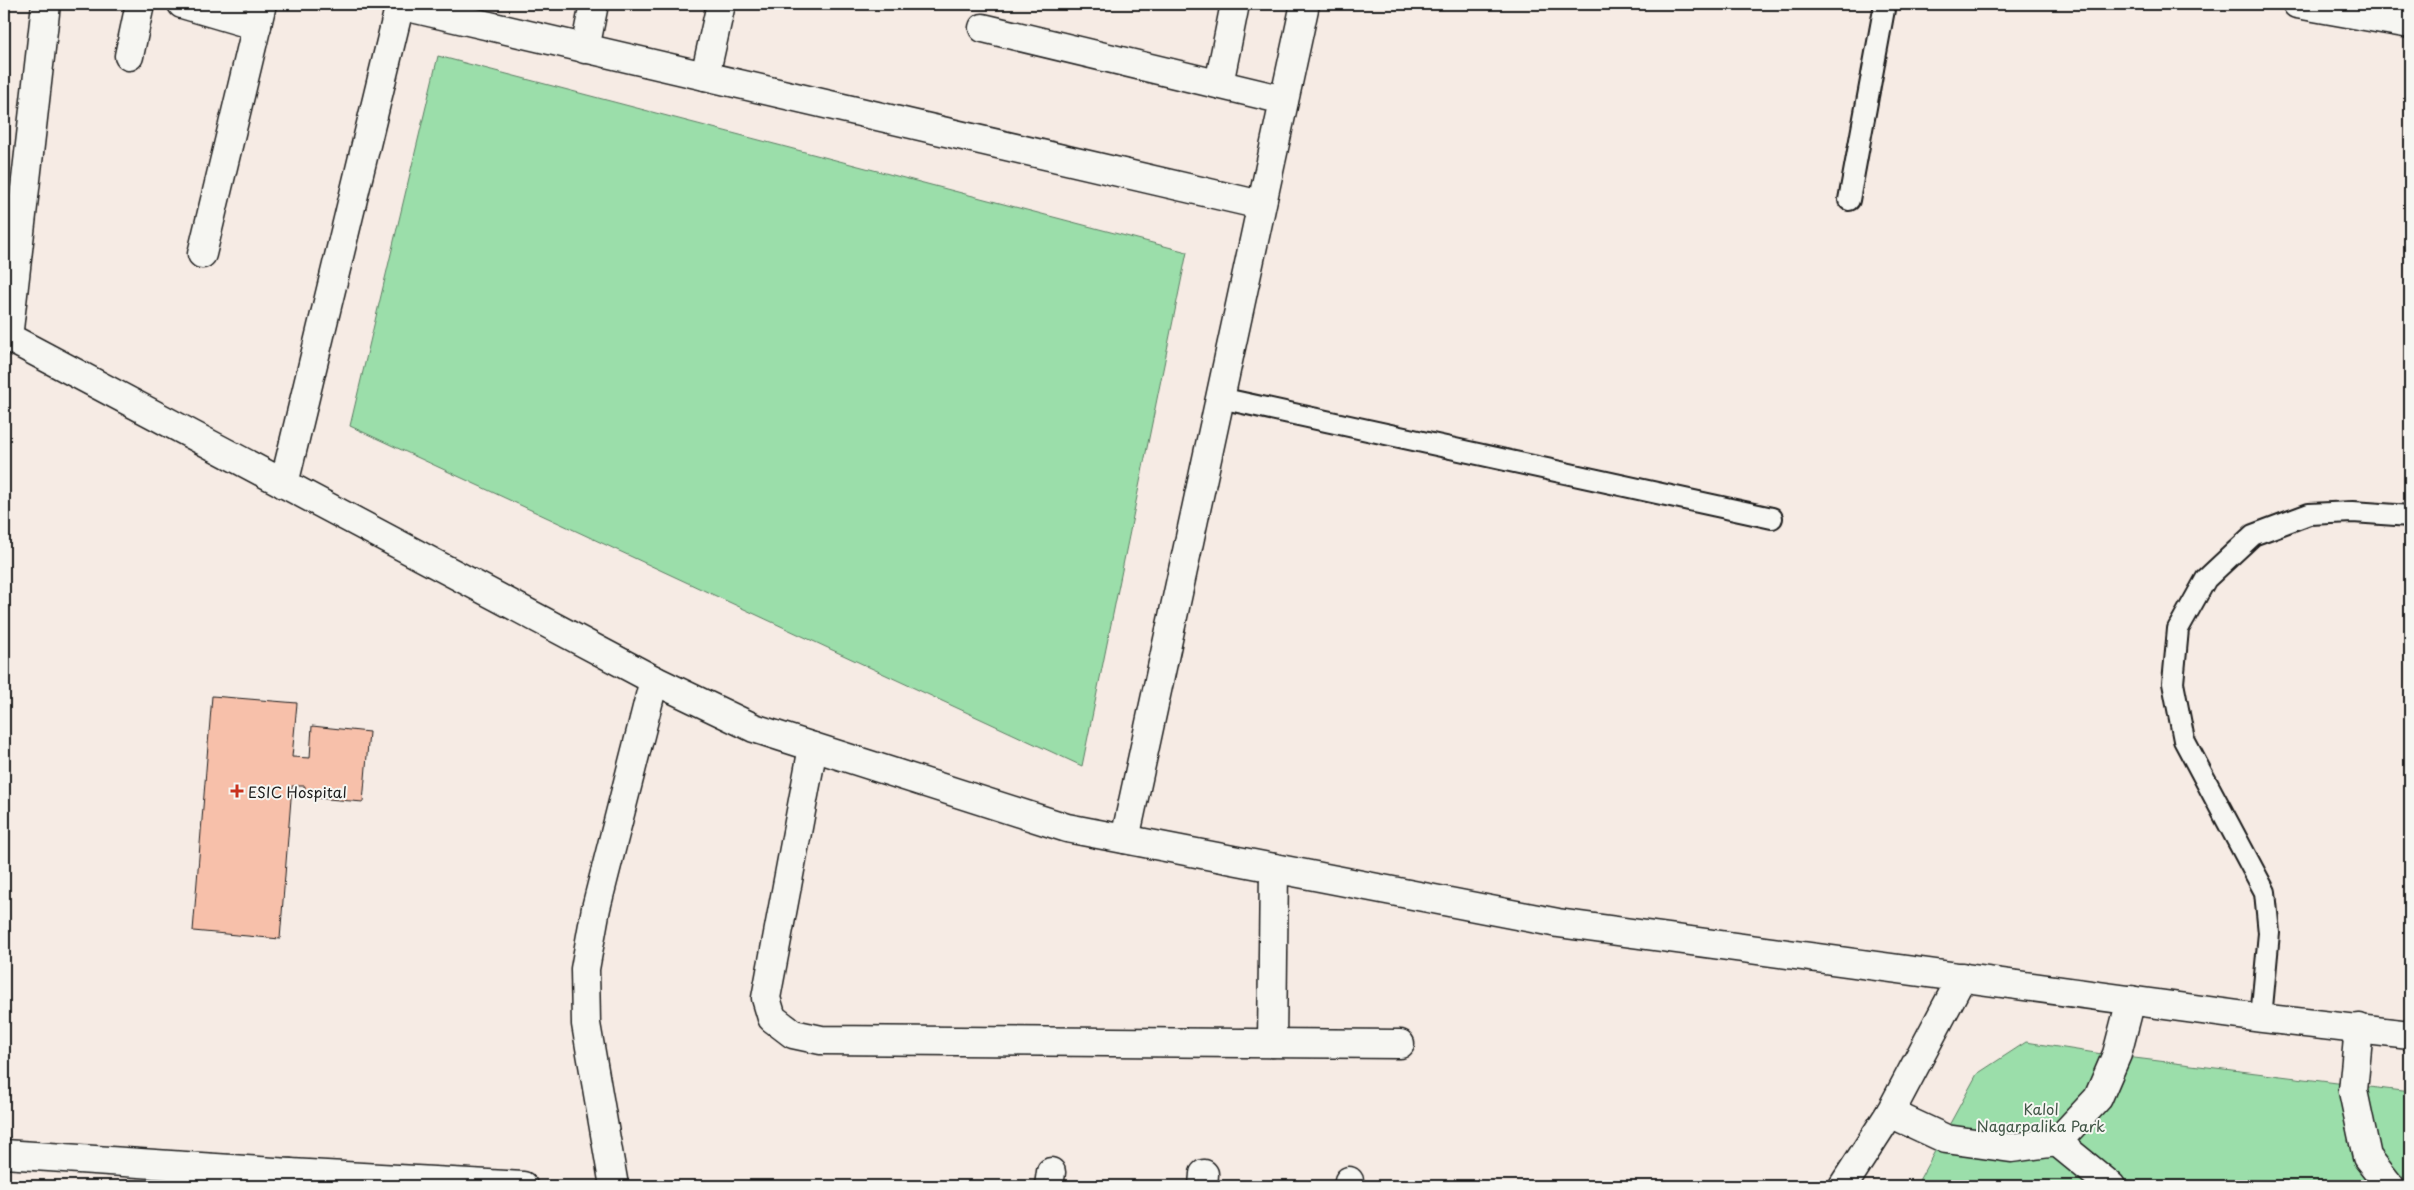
<svg xmlns="http://www.w3.org/2000/svg" width="2414" height="1190" font-family="'Playpen Sans',sans-serif">
  <style>
    .green { fill: #9bdeaa; stroke: #5c7d63 }
    .building { fill: #f7c0aa; stroke: #1c1c1c }
    .lines { fill: none; stroke-linecap: round; stroke-linejoin: round }
    .lane-casing { stroke: #1c1c1c; stroke-width: 24 }
    .street-casing { stroke: #1c1c1c; stroke-width: 31 }
    .secondary-casing { stroke: #1c1c1c; stroke-width: 31 }
    .lane { stroke: #f6f6f2; stroke-width: 20 }
    .street { stroke: #f6f6f2; stroke-width: 28 }
    .secondary { stroke: #f6f6f2; stroke-width: 28 }
    .poi-dot { fill: #c8321e; stroke: #f6f6f2; stroke-width: 2 }
    .labels { text-anchor: middle; dominant-baseline: central; stroke-width: 4; stroke-linejoin: round; paint-order: stroke }
    .poi-label { font-size: 15px; fill: #1c1c1c; stroke: #f6f6f2; text-anchor: start }
    .park-label { font-size: 15px; fill: #425647; stroke: #f6f6f2 }
  </style>
  <rect width="100%" height="100%" fill="#f6ebe4"/>
  <filter id="ink" filterUnits="userSpaceOnUse"><feTurbulence type="fractalNoise" baseFrequency=".02" numOctaves="2"/><feDisplacementMap in="SourceGraphic" scale="10" xChannelSelector="R" yChannelSelector="G"/><feConvolveMatrix kernelMatrix="1 2 1 2 8 2 1 2 1" color-interpolation-filters="sRGB"/></filter>
  <g filter="url(#ink)">
    <g class="green">
      <path d="M438,56L1187,252L1082,766L350,426Z"/>
      <path d="M2026,1042L2102,1054L2410,1092V1186H1916L1977,1074Z"/>
    </g>
    <path class="building" d="M212,696L297,703L292,757L310,758L312,726L369,732L363,802L304,797L305,786H292L280,939L193,931Z"/>
    <g class="lines">
      <defs>
        <g id="lane">
          <path d="M1849,200L1885,4"/>
          <path d="M1220,398L1772,518"/>
          <path d="M2261,1018L2269,933L2265,892L2184,740L2173,683L2178,629L2206,579L2253,535L2309,514L2353,512L2410,516"/>
        </g>
        <g id="street">
          <path d="M182,4L257,26"/>
          <path d="M2297,4L2410,24"/>
          <path d="M399,5L1261,205"/>
          <path d="M983,28L1284,100"/>
          <path d="M585,49L594,4"/>
          <path d="M129,56L140,4"/>
          <path d="M705,76L721,4"/>
          <path d="M1219,84L1235,4"/>
          <path d="M202,254L262,4"/>
          <path d="M8,338L46,4"/>
          <path d="M284,484L400,4"/>
          <path d="M813,747L766,998L772,1018L793,1034L821,1040L1400,1044"/>
          <path d="M1125,839L1305,4"/>
          <path d="M2359,1028L2353,1091L2367,1157L2390,1186"/>
          <path d="M1272,1043L1274,868"/>
          <path d="M1890,1113L1946,1139L2011,1148L2057,1142L2098,1098L2117,1054L2131,1000"/>
          <path d="M2057,1142L2111,1186"/>
          <path d="M4,1154L290,1173"/>
          <path d="M289,1186L290,1173L523,1186"/>
          <path d="M614,1186L586,1024L585,969L596,908L654,680"/>
          <path d="M1049,1186L1051,1172"/>
          <path d="M1203,1186L1204,1174"/>
          <path d="M1349,1186V1181"/>
        </g>
        <g id="secondary">
          <path d="M4,335L654,680L754,728L1067,828L1558,923L2261,1018L2410,1035"/>
          <path d="M1843,1186L1890,1113L1962,977"/>
        </g>
      </defs>
      <use href="#lane" class="lane-casing"/>
      <use href="#street" class="street-casing"/>
      <use href="#secondary" class="secondary-casing"/>
      <use href="#lane" class="lane"/>
      <use href="#street" class="street"/>
      <use href="#secondary" class="secondary"/>
    </g>
  </g>
  <path class="poi-dot" d="M234.5 783.5h5v5h5v5h-5v5h-5v-5h-5v-5h5z"/>
  <g class="labels">
    <g class="poi-label">
      <text x="248" y="791">ESIC Hospital</text>
    </g>
    <g class="park-label">
      <text x="2041" y="1108">Kalol<tspan x="2041" dy="17">Nagarpalika Park</tspan></text>
    </g>
  </g>
  <rect width="2414" height="1190" fill="none" stroke="#f6f6f2" stroke-width="20"/>
  <rect x="10" y="10" width="2394" height="1170" fill="none" stroke="#1c1c1c" stroke-width="2" filter="url(#ink)"/>
</svg>
